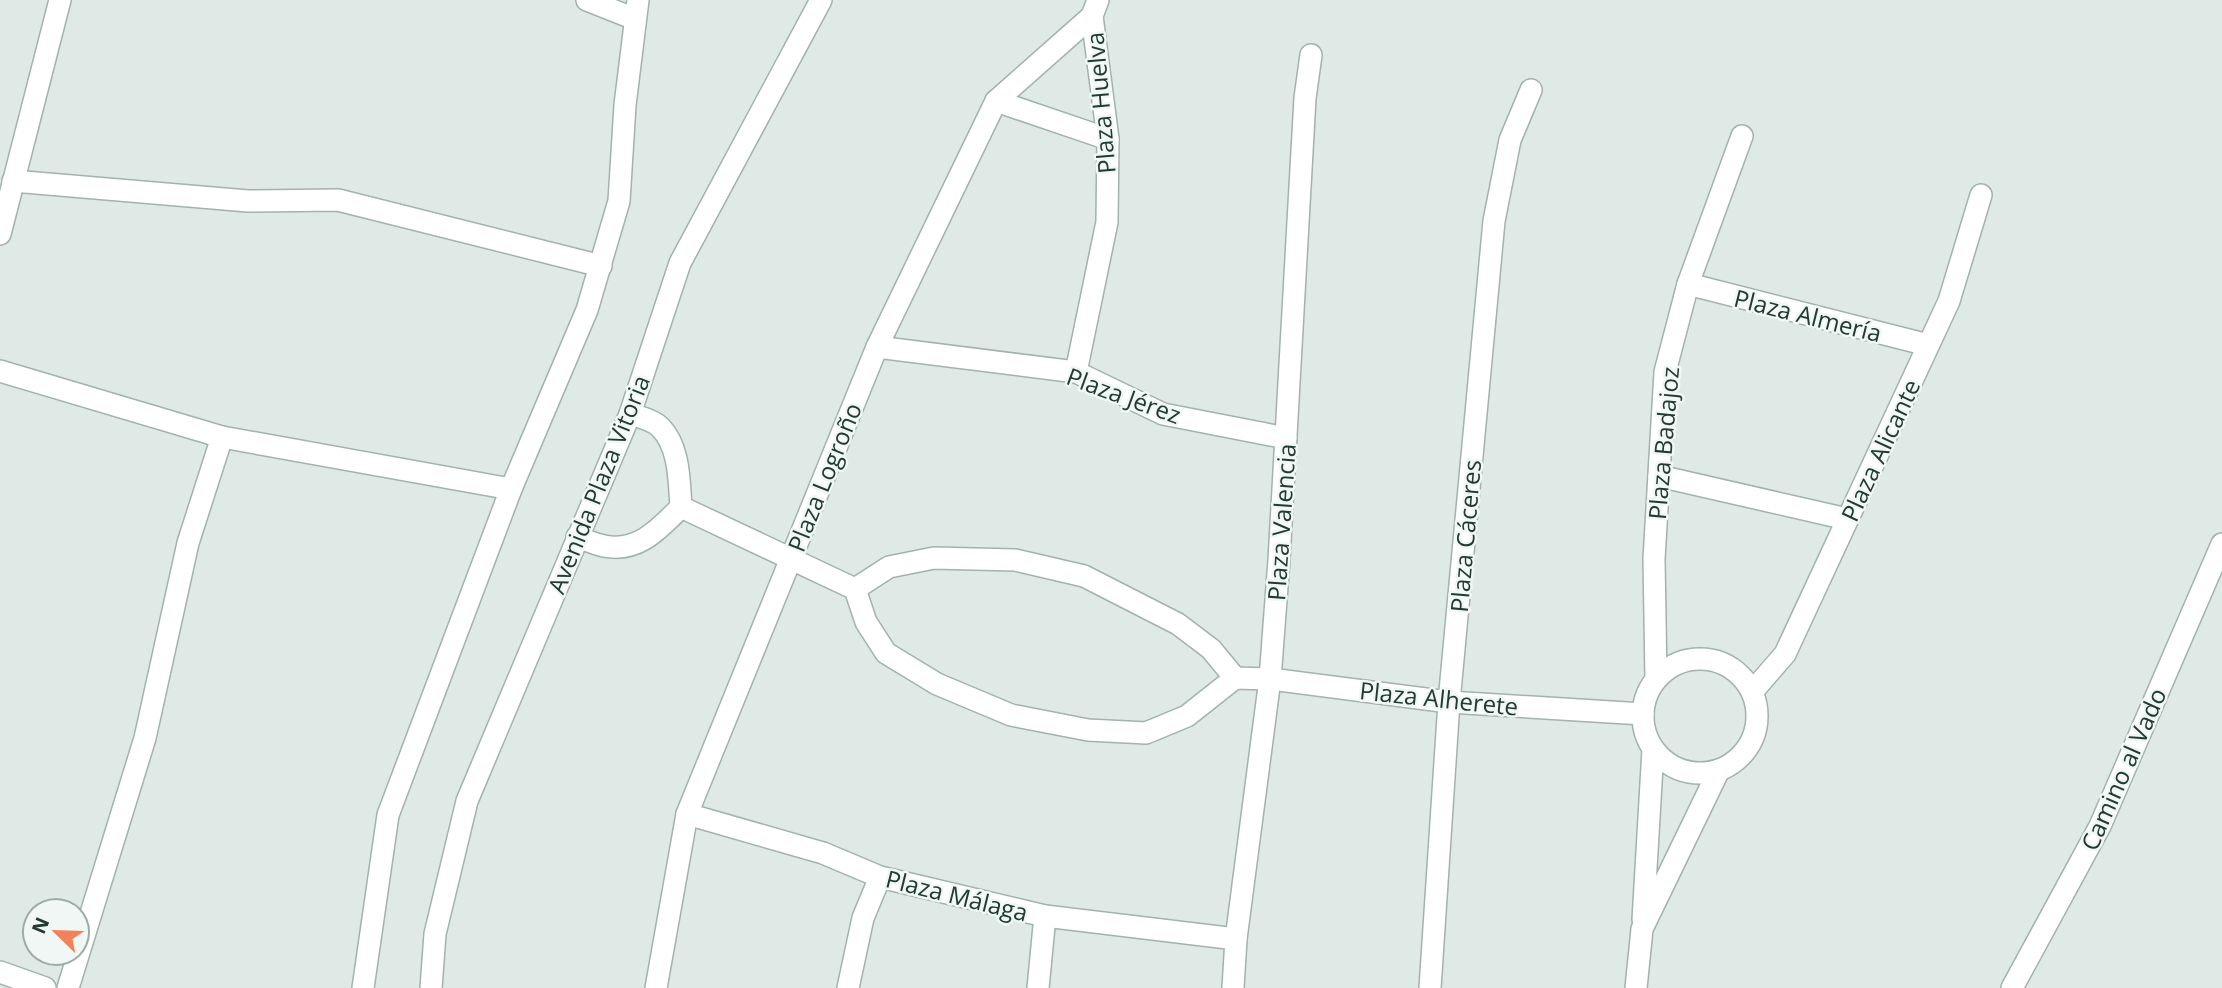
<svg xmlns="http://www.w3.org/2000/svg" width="2222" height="988" font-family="'Open Sans',sans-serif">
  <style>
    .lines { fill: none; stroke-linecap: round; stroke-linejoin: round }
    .minor-casing { stroke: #a2b2ad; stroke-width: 24 }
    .minor { stroke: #fff; stroke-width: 21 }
    .labels { text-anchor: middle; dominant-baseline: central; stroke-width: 5; stroke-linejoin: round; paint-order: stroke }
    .street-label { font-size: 24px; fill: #213a34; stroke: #f0f7f4 }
  </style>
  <rect width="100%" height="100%" fill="#dfeae6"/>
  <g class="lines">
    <defs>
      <g id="minor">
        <path d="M587,0L635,19"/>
        <path d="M996,101L1108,139"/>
        <path d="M13,181L248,201L338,200L601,266"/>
        <path d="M0,234L60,0"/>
        <path d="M1688,284L1928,345"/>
        <path d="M877,347L1076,372L1163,414L1286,438"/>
        <path d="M0,371L222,437L511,489"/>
        <path d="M1076,372L1107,222L1108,139L1092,16L1098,0"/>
        <path d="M1659,476L1847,519"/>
        <path d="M681,507L855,589L866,622L886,653L937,684L1011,715L1088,730L1146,733L1187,716L1235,678L1270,679L1449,702L1643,714"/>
        <path d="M577,537C586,540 595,544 604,546C638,553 659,529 681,507C679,481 680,447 660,427C653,420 639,417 630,414"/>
        <path d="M855,589L889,567L934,558L1015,560L1084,576L1178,624L1211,649L1235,678"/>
        <circle cx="1700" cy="716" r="57"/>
        <path d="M1656,679L1654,559L1665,372L1688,284L1742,136"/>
        <path d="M1752,692L1785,654L1949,301L1981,195"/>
        <path d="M687,814L823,853L880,877L1045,916L1236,939"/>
        <path d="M1643,920L1653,749"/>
        <path d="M0,972L45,988"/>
        <path d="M68,988L145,738L188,543L222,437"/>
        <path d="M363,988L388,815L511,489L587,310L619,201L625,105L638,0"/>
        <path d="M431,988L435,934L467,801L630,414L680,263L821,0"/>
        <path d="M656,988L687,814L877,347L996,101L1092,16"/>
        <path d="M848,988L863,918L880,877"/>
        <path d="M1038,988L1045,916"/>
        <path d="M1233,988L1236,939L1270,679L1279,560L1305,98L1311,55"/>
        <path d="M1430,988L1449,702L1494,221L1510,140L1531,90"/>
        <path d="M1636,988L1642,929L1719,770"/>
        <path d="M2012,988L2100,826L2222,544"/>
      </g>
    </defs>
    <use href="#minor" class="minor-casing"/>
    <use href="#minor" class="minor"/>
  </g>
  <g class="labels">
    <g class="street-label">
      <text transform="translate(1100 103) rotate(-95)">Plaza Huelva</text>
      <text transform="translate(1808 315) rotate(14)">Plaza Almería</text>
      <text transform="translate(1124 395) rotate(20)">Plaza Jérez</text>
      <text transform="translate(1663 443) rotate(-85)">Plaza Badajoz</text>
      <text transform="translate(1880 450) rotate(-65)">Plaza Alicante</text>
      <text transform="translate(824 477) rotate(-68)">Plaza Logroño</text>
      <text transform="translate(598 484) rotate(-68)">Avenida Plaza Vitoria</text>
      <text transform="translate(1281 522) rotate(-86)">Plaza Valencia</text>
      <text transform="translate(1465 536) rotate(-85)">Plaza Cáceres</text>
      <text transform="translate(1439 698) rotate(6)">Plaza Alherete</text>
      <text transform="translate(2123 769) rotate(-66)">Camino al Vado</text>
      <text transform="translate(957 895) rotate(14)">Plaza Málaga</text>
    </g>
  </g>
  <g transform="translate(56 932) rotate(293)"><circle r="33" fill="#f0f7f4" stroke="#9daba7" stroke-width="2"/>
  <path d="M0-5L12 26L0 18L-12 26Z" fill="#f08158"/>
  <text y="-10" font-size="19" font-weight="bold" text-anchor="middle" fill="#213a34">N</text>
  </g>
</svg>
